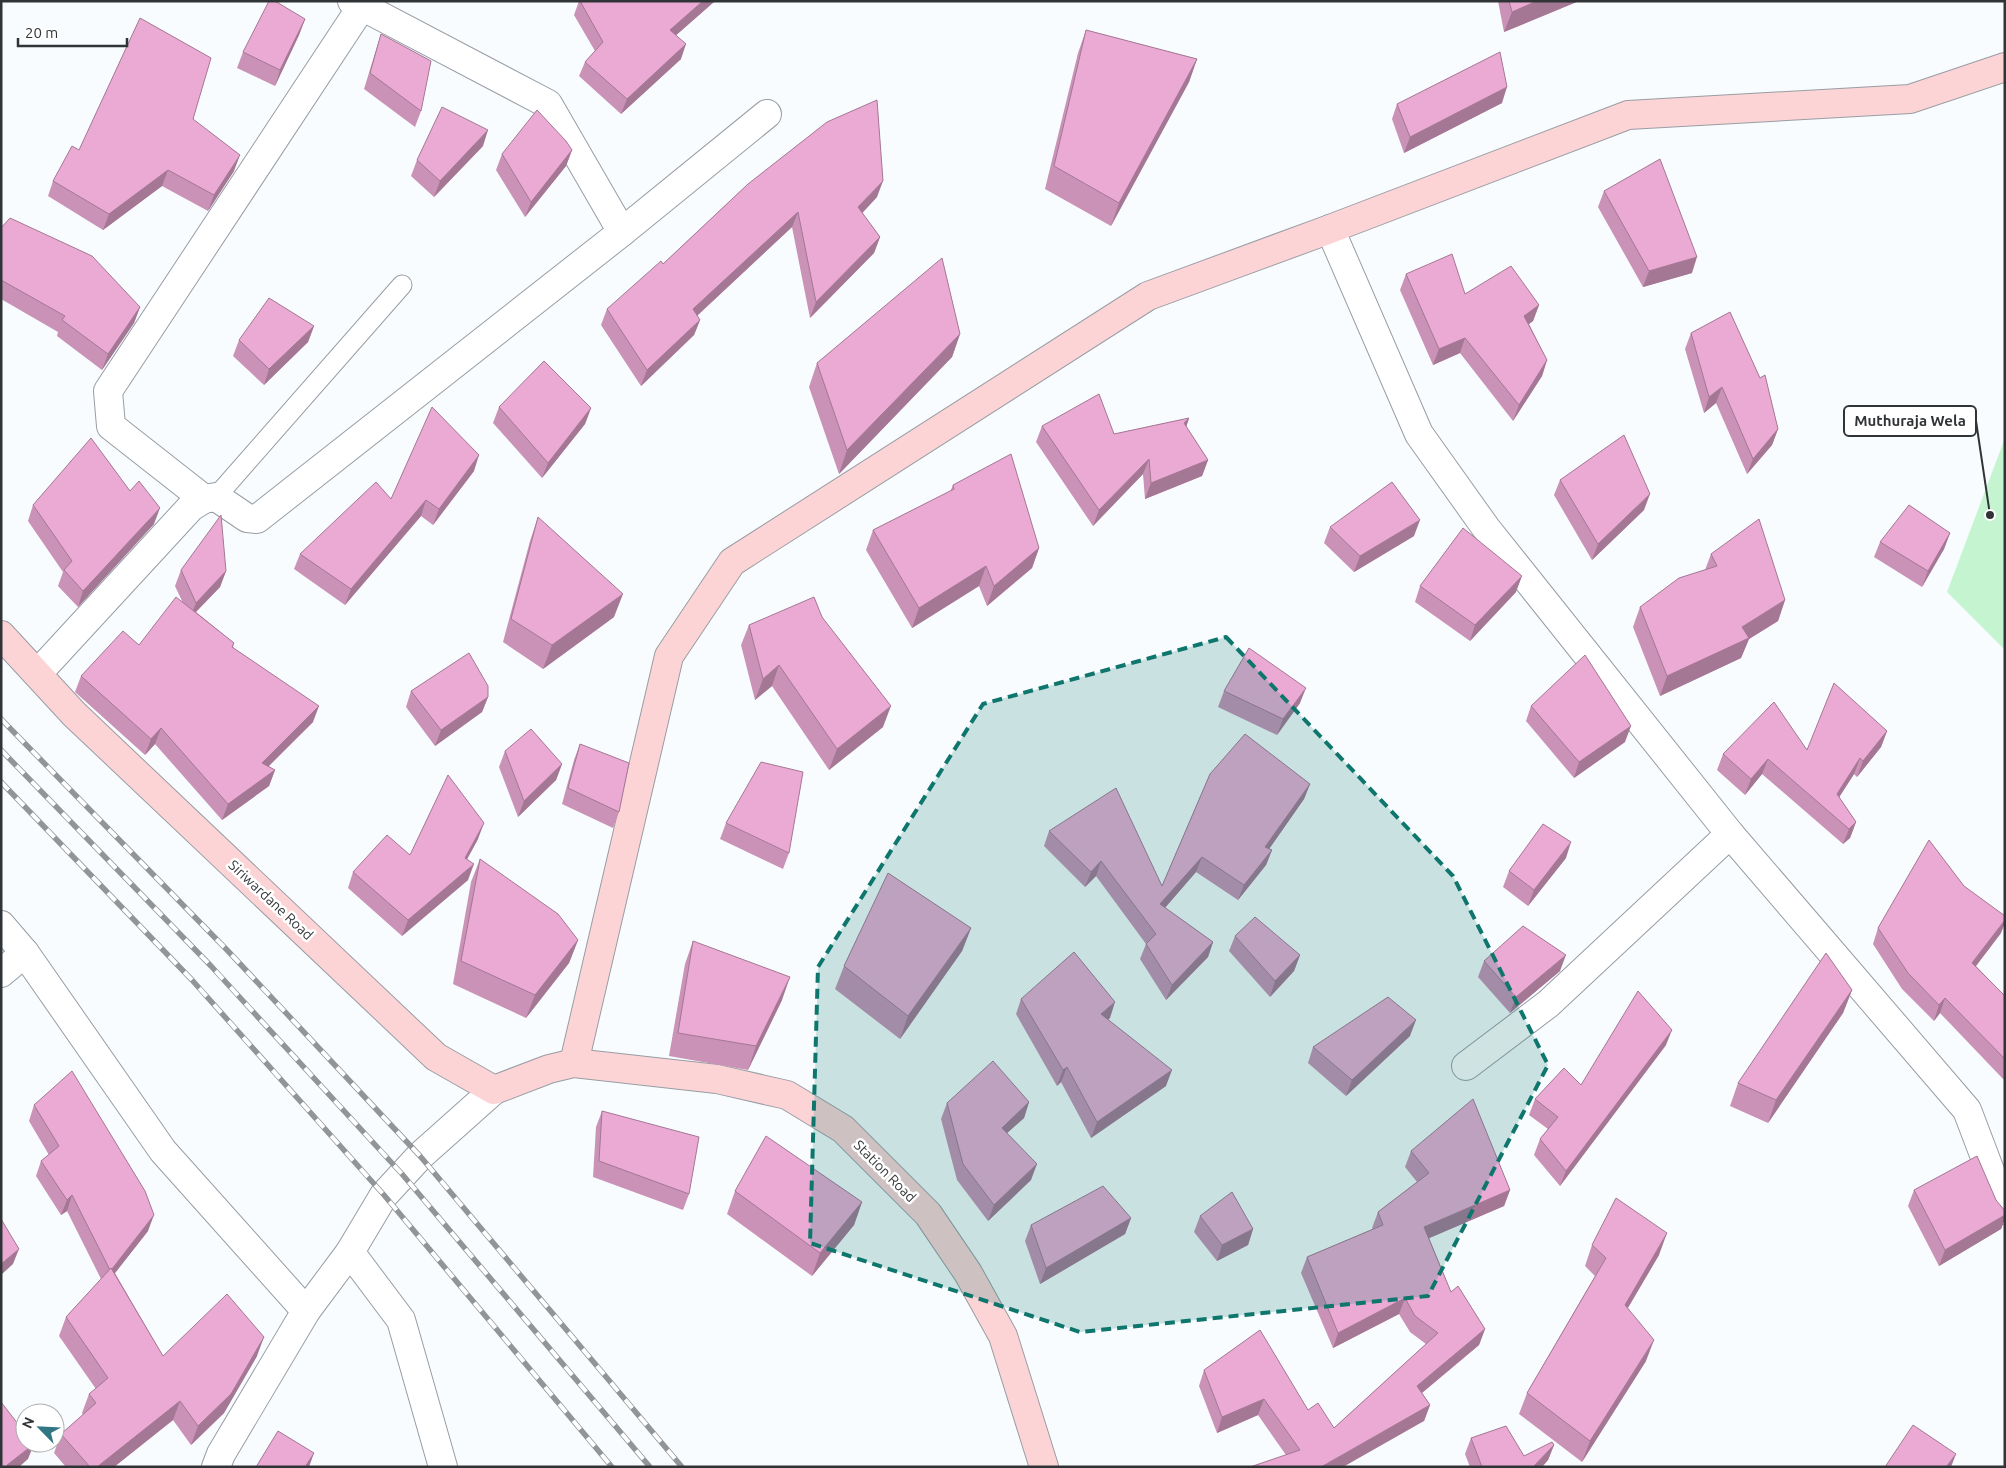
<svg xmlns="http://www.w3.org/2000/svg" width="2006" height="1468" font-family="Ubuntu,sans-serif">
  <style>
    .green { fill: #c5f5d0 }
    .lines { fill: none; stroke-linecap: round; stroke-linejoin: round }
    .lane-casing { stroke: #989da4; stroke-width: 21 }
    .street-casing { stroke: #989da4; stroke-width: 30 }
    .secondary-casing { stroke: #989da4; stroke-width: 30 }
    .lane { stroke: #fff; stroke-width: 19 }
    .street { stroke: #fff; stroke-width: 28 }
    .secondary { stroke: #fdd4d6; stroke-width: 28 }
    .rail-casing { stroke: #929597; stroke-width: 5.5 }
    .rail { stroke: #fff; stroke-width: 4; stroke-dasharray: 11; stroke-linecap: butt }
    .wall { fill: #c992b6 }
    .shaded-wall { fill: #a47794 }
    .building { fill: #eaaad4; stroke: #a47794 }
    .marked { fill: #0f766e; fill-opacity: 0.2; stroke: #0f766e; stroke-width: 4; stroke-dasharray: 10 6; stroke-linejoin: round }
    .labels { text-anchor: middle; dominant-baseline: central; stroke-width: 5; stroke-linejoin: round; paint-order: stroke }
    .street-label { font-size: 14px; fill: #313436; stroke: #fff }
    .leader { fill: none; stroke: #313436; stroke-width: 2 }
    .callout-dot { fill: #313436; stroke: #fff; stroke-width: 2 }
    .callout { fill: #fff; stroke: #313436; stroke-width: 2 }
    .callout-label { font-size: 15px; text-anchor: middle; font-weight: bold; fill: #313436 }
  </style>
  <rect width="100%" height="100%" fill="#f9fcfe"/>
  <path class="green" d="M2005,438V650L1947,592Z"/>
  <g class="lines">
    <defs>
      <path id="lane" d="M216,497L402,285"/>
      <g id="street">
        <path d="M352,1L548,104L622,232"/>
        <path d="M1330,229L1419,434L1486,528L1730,834L1967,1110L2005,1210"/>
        <path d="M204,499L111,426L108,391L362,6"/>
        <path d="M38,673L191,507L204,499L216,497L247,518L257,519L622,232L767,114"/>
        <path d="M1,925L25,953L163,1151L306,1311"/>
        <path d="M1,973L25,953"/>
        <path d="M1466,1066L1548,1004L1730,834"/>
        <path d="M350,1252L401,1320L443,1467"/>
        <path d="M216,1467L221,1454L306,1311L350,1252L384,1195L420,1156L494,1090"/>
      </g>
      <g id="secondary">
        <path d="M1,635L74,714L436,1057L494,1090L549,1069L574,1063L717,1079L787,1095L843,1129L928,1214L968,1273L1003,1336L1044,1467"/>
        <path d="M574,1063L669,656L732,562L1148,296L1330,229L1628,115L1910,99L2005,67"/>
      </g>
    </defs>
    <use href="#lane" class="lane-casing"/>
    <use href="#street" class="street-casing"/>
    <use href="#secondary" class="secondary-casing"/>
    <use href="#lane" class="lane"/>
    <use href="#street" class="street"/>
    <use href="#secondary" class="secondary"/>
    <defs>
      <g id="rail">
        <path d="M1,719L228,951L420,1156L682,1467"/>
        <path d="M1,750L211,966L402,1174L650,1467"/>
        <path d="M1,782L192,980L384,1195L612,1467"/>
      </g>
    </defs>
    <use href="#rail" class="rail-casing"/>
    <use href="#rail" class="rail"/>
  </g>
  <g class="wall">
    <path d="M579,1H715L676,35L681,59L621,114L579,76L585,62L595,51L574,15Z"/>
    <path d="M1498,1H1579L1504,32Z"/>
    <path d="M305,19L299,35L275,86L237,68L243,52Z"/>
    <path d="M1086,30L1197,59L1189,82L1111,226L1045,189L1078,53Z"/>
    <path d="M381,34L421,111L415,127L364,89L376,50Z"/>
    <path d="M1502,103L1404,153L1392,119L1397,104Z"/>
    <path d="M193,119L234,171L208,211L162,186L103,230L48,196L53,181L79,150Z"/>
    <path d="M483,146L434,197L411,176L417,160Z"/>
    <path d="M572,150L566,166L525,217L496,170L502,154Z"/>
    <path d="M748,184L877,197L862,213L880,237L874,253L810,318L792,227L697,316L700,320L694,335L641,386L601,325L607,309L663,264Z"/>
    <path d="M1604,191L1692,273L1643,287L1598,207Z"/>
    <path d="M1,228L140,307L134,323L102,370L57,336L58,332L1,299Z"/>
    <path d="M1406,274L1465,294L1539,305L1533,321L1529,324L1547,360L1542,376L1513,421L1460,353L1433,365L1400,290Z"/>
    <path d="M314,326L308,342L264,385L233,356L239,340Z"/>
    <path d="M1691,333L1778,429L1772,445L1747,474L1716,403L1704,413L1685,349Z"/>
    <path d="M960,334L952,357L839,474L809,387L817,363Z"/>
    <path d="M499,407L591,408L585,424L542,478L493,423Z"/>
    <path d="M1189,418L1186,427L1208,460L1202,476L1145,499L1143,474L1093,526L1036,442L1042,426L1114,434Z"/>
    <path d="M474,471L433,525L421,516L345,605L294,569L300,554Z"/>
    <path d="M1560,480L1644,510L1592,560L1554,495Z"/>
    <path d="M953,485L1039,548L1032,568L987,606L979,586L912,628L866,550L873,530L950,492Z"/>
    <path d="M33,505L154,524L78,607L58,586L63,572L28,521Z"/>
    <path d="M538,517L614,617L543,669L503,642L530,541Z"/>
    <path d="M1330,527L1414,536L1354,572L1324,543Z"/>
    <path d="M1950,533L1944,549L1922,587L1874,557L1880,542Z"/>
    <path d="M1711,554L1785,600L1778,621L1749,639L1741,658L1660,696L1633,627L1640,607L1705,570Z"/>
    <path d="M181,570L226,571L220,587L196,612L234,643L233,647L313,722L268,766L275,770L269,786L222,820L155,744L145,755L75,692L81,676L139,645L182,601L175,586Z"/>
    <path d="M1420,586L1516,592L1470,641L1415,602Z"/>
    <path d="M822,617L883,727L829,770L772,686L755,700L741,645L749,625Z"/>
    <path d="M411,691L488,697L482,712L435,746L406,707Z"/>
    <path d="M1224,691L1300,703L1277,735L1218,707Z"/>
    <path d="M1531,706L1625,742L1574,778L1526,721Z"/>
    <path d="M1887,731L1881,747L1857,777L1854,774L1839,797L1856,822L1850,838L1843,844L1762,774L1745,795L1717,770L1723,754L1807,750Z"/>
    <path d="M580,744L619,812L613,828L562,804L574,760Z"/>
    <path d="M505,751L562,764L556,780L518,817L499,767Z"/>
    <path d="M1210,774L1310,784L1304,799L1269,849L1272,850L1266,865L1238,900L1196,872L1165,908L1213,942L1208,957L1166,1000L1140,959L1146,944L1096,876L1085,887L1044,846L1049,831L1162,886Z"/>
    <path d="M726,823L789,853L783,869L720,839Z"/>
    <path d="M478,839L467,859L468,880L402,936L348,888L353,872L410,855Z"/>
    <path d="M1566,858L1528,906L1503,887L1509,871Z"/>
    <path d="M480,859L578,940L569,963L526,1018L453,984L471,882Z"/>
    <path d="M1964,886L2001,933L1976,966L2005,996V1081L1940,1013L1934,1021L1902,989L1873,944L1878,928Z"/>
    <path d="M971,928L962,951L900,1039L835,989L844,966Z"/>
    <path d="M1235,936L1300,955L1294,971L1270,997L1229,951Z"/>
    <path d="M693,941L782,1000L748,1070L669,1056L685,964Z"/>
    <path d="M1484,961L1560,971L1510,1013L1478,977Z"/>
    <path d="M1852,990L1843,1013L1768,1123L1730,1106L1738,1083Z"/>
    <path d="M1021,999L1110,1018L1108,1020L1166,1086L1091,1138L1061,1082L1057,1086L1016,1014Z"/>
    <path d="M1410,1036L1346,1096L1308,1063L1313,1047Z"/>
    <path d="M1666,1045L1560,1186L1534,1155L1540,1139L1548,1129L1529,1115L1535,1099L1581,1085Z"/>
    <path d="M1029,1102L1024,1118L1007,1133L1031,1180L988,1221L957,1180L941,1119L947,1103Z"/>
    <path d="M34,1105L148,1231L115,1273L163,1356H257L224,1413L191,1445L173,1420L114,1467H66L54,1453L61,1434L83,1415L82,1413L89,1394L96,1389L59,1336L66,1317L101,1279L67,1211L61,1215L36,1176L41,1161L49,1155L29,1121Z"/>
    <path d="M602,1111L689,1194L683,1210L593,1177L596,1127Z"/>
    <path d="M1411,1151L1510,1190L1504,1206L1429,1238L1451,1292L1485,1329L1479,1345L1422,1393L1430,1405L1424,1421L1286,1455L1258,1415L1217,1433L1199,1386L1204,1370L1308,1410L1334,1428L1426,1344L1410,1332L1399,1314L1333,1348L1301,1273L1307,1257L1373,1229L1372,1228L1378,1212L1417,1182L1405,1167Z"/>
    <path d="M1914,1190L2005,1211V1219L2001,1229L1939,1266L1908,1206Z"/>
    <path d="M735,1191L862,1202L854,1225L812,1276L727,1214Z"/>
    <path d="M1200,1216L1253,1229L1248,1245L1217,1261L1194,1232Z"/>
    <path d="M1131,1218L1125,1234L1040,1284L1025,1241L1031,1225Z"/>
    <path d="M1592,1245L1659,1255L1628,1308L1646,1361L1582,1462L1519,1414L1527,1393L1595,1276L1585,1266Z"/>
    <path d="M1471,1438L1524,1456L1554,1445L1548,1460L1542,1467H1470L1465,1454Z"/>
  </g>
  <g class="shaded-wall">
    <path d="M703,1H715L665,45L670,30Z"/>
    <path d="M1537,1H1579L1504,32L1512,12Z"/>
    <path d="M305,19L299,35L275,86L280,70Z"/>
    <path d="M686,44L681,59L621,114L627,99Z"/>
    <path d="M1197,59L1189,82L1111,226L1119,203Z"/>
    <path d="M1507,87L1502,103L1404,153L1410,137Z"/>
    <path d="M488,130L483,146L434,197L440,181Z"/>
    <path d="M572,150L566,166L525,217L531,202Z"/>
    <path d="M240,155L234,171L208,211L214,195Z"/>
    <path d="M168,170L162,186L103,230L109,214Z"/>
    <path d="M883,181L877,197L853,223L858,207Z"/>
    <path d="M798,212L792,227L687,325L693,309Z"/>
    <path d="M880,237L874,253L810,318L816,302Z"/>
    <path d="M1697,257L1692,273L1643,287L1649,271Z"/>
    <path d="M1539,305L1533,321L1518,332L1524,316Z"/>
    <path d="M140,307L134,323L102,370L108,354Z"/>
    <path d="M700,320L694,335L641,386L647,370Z"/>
    <path d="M314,326L308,342L264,385L269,369Z"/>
    <path d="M960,334L952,357L839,474L847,450Z"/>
    <path d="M1465,338L1460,353L1433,365L1439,349Z"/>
    <path d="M1547,360L1542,376L1513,421L1519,405Z"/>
    <path d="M1722,387L1716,403L1704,413L1709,397Z"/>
    <path d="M591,408L585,424L542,478L548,463Z"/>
    <path d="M1189,418L1184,434V423Z"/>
    <path d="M1778,429L1772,445L1747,474L1753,459Z"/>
    <path d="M479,455L474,471L433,525L439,509Z"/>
    <path d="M1149,459L1143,474L1093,526L1099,510Z"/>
    <path d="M1208,460L1202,476L1145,499L1151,483Z"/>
    <path d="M1650,494L1644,510L1592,560L1598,544Z"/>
    <path d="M426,500L421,516L345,605L351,589Z"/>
    <path d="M160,508L154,524L78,607L83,591Z"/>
    <path d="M1420,520L1414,536L1354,572L1360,556Z"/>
    <path d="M1950,533L1944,549L1922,587L1928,571Z"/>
    <path d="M1039,548L1032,568L987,606L994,586Z"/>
    <path d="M986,566L979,586L912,628L919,608Z"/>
    <path d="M226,571L220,587L190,618L196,603Z"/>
    <path d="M1522,576L1516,592L1470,641L1475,625Z"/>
    <path d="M623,594L614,617L543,669L552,645Z"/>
    <path d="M1785,600L1778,621L1749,639L1741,658L1660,696L1667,676L1742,627Z"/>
    <path d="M779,665L772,686L755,700L763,679Z"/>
    <path d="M1306,688L1300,703L1277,735L1283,719Z"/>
    <path d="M488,697L482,712L435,746L441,730Z"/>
    <path d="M319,706L313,722L256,779L262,763Z"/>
    <path d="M891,706L883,727L829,770L837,749Z"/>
    <path d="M1631,726L1625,742L1574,778L1579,762Z"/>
    <path d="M161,728L155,744L145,755L151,739Z"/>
    <path d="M1887,731L1881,747L1857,777L1863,761Z"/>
    <path d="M1860,758L1854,774L1831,810L1837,794Z"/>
    <path d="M1768,759L1762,774L1745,795L1751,779Z"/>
    <path d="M562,764L556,780L518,817L524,801Z"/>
    <path d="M275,770L269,786L222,820L228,804Z"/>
    <path d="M1310,784L1304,799L1260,862L1265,847Z"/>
    <path d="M1856,822L1850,838L1843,844L1849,829Z"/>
    <path d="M484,823L478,839L459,874L465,858Z"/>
    <path d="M1571,842L1566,858L1528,906L1534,890Z"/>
    <path d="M1272,850L1266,865L1238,900L1244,885Z"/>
    <path d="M1202,857L1196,872L1155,919L1160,904Z"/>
    <path d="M1101,861L1096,876L1085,887L1091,872Z"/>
    <path d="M474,864L468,880L402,936L408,920Z"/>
    <path d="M2005,920V923L2001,933L1966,979L1972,963Z"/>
    <path d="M971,928L962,951L900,1039L908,1016Z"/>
    <path d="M578,940L569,963L526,1018L535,995Z"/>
    <path d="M1213,942L1208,957L1166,1000L1172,985Z"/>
    <path d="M1300,955L1294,971L1270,997L1275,981Z"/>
    <path d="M1566,955L1560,971L1510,1013L1516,997Z"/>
    <path d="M790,977L782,1000L748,1070L756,1046Z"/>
    <path d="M1852,990L1843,1013L1768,1123L1776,1100Z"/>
    <path d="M1945,998L1940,1013L1934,1021L1939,1005Z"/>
    <path d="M1115,1002L1110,1018L1095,1030L1101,1014Z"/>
    <path d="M1416,1020L1410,1036L1346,1096L1352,1080Z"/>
    <path d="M1672,1030L1666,1045L1560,1186L1566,1171Z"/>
    <path d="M1067,1067L1061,1082L1057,1086L1063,1070Z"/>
    <path d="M1172,1070L1166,1086L1091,1138L1097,1122Z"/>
    <path d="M1029,1102L1024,1118L996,1143L1002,1128Z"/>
    <path d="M1037,1164L1031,1180L988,1221L994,1205Z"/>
    <path d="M1510,1190L1504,1206L1418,1243L1424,1227Z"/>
    <path d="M72,1195L67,1211L61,1215L67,1200Z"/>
    <path d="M862,1202L854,1225L812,1276L820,1253Z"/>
    <path d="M154,1215L148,1231L104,1287L110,1271Z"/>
    <path d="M2005,1215V1219L2001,1229L1939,1266L1945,1250Z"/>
    <path d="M1131,1218L1125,1234L1040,1284L1046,1268Z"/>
    <path d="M1253,1229L1248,1245L1217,1261L1222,1245Z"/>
    <path d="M1667,1233L1659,1255L1617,1326L1625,1305Z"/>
    <path d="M19,1249L13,1264L1,1275V1264Z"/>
    <path d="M1405,1298L1399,1314L1333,1348L1338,1333Z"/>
    <path d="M1485,1329L1479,1345L1411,1402L1417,1386Z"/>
    <path d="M264,1337L257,1356L224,1413L191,1445L198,1426Z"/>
    <path d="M1654,1340L1646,1361L1582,1462L1590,1441Z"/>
    <path d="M1264,1399L1258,1415L1217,1433L1222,1417Z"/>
    <path d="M180,1401L173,1420L114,1467H97Z"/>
    <path d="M1430,1405L1424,1421L1343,1467H1321Z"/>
    <path d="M34,1444L28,1459L19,1467H7V1465Z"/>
    <path d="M1554,1445L1548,1460L1542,1467H1533Z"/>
    <path d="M314,1453L309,1467H305Z"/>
    <path d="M1956,1454L1951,1467H1946Z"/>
  </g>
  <g class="building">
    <path d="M269,1H275L305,19L280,70L243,52Z"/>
    <path d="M580,1H703L670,30L686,44L627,99L585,62L603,42Z"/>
    <path d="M1509,1H1537L1512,12Z"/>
    <path d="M140,18L211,58L193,119L240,155L214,195L168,170L109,214L53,181L72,146L79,150Z"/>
    <path d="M1086,30L1197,59L1119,203L1054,166Z"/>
    <path d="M381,34L431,61L421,111L370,73Z"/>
    <path d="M1500,52L1507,87L1410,137L1397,104Z"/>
    <path d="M877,100L883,181L858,207L880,237L816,302L798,212L693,309L700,320L647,370L607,309L661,261L663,264L748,184L827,122Z"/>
    <path d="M442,107L488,130L440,181L417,160Z"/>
    <path d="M537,110L566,141L572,150L531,202L502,154Z"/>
    <path d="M1660,159L1697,257L1649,271L1604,191Z"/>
    <path d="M10,218L92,256L140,307L108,354L62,320L65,316L1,280V228Z"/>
    <path d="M1452,254L1465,294L1511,266L1539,305L1524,316L1547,360L1519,405L1465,338L1439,349L1406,274Z"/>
    <path d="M942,258L960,334L847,450L817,363Z"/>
    <path d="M269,298L314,326L269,369L239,340Z"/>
    <path d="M1730,312L1760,378L1765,375L1778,429L1753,459L1722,387L1709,397L1691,333Z"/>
    <path d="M544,361L591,408L548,463L499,407Z"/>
    <path d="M1099,394L1114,434L1189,418L1184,423L1208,460L1151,483L1149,459L1099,510L1042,426Z"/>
    <path d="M432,407L479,455L439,509L426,500L351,589L300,554L376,482L391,499Z"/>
    <path d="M1624,435L1650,494L1598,544L1560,480Z"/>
    <path d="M91,438L130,491L139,481L160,508L83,591L64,570L72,561L33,505Z"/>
    <path d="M1011,454L1039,548L994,586L986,566L919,608L873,530L954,489L953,485Z"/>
    <path d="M1392,482L1420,520L1360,556L1330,527Z"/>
    <path d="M1909,505L1950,533L1928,571L1880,542Z"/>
    <path d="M221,515L226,571L196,603L181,570Z"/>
    <path d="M538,517L623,594L552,645L511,619Z"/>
    <path d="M1759,519L1785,600L1742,627L1749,638L1667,676L1640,607L1679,578L1717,566L1711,554Z"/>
    <path d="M1463,528L1522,576L1475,625L1420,586Z"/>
    <path d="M176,597L234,643L232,647L319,706L262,763L275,770L228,804L161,728L151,739L81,676L123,631L139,645Z"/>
    <path d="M814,597L822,617L891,706L837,749L779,665L763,679L749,625Z"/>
    <path d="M1249,648L1306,688L1283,719L1224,691Z"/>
    <path d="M469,653L488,686V697L441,730L411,691Z"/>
    <path d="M1585,655L1631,726L1579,762L1531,706Z"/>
    <path d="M1834,683L1887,731L1863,761L1860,758L1837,794L1856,822L1849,829L1768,759L1751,779L1723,754L1774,702L1807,750Z"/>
    <path d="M531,729L562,764L524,801L505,751Z"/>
    <path d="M1245,734L1310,784L1265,847L1272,850L1244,885L1202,857L1160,904L1213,942L1172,985L1146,944L1156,934L1101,861L1091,872L1049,831L1116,788L1162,886L1210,774Z"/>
    <path d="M580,744L629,763L619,812L568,788Z"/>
    <path d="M761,762L803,772L789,853L726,823Z"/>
    <path d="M448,775L484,823L465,858L474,864L408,920L353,872L387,835L410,855Z"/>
    <path d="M1543,824L1571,842L1534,890L1509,871Z"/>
    <path d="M1929,840L1964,886L2005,916V920L1972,963L2005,996V1059L1945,998L1939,1005L1908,973L1878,928Z"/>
    <path d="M480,859L558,914L578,940L535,995L461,961Z"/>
    <path d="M888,873L971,928L908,1016L844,966Z"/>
    <path d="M1255,917L1300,955L1275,981L1235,936Z"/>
    <path d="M1523,926L1566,955L1516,997L1484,961Z"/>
    <path d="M693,941L790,977L756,1046L678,1033Z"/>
    <path d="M1074,952L1115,1002L1101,1014L1172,1070L1097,1122L1067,1067L1063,1070L1021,999Z"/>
    <path d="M1826,953L1852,990L1776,1100L1738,1083Z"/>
    <path d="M1638,991L1672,1030L1566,1171L1540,1139L1558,1117L1535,1099L1564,1068L1581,1085Z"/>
    <path d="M1388,997L1416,1020L1352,1080L1313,1047Z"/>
    <path d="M993,1061L1029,1102L1002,1128L1037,1164L994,1205L963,1164L947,1103Z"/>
    <path d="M72,1071L145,1191L154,1215L112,1269L111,1268L110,1270L72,1195L67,1200L41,1161L59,1146L34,1105Z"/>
    <path d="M1473,1099L1510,1190L1424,1227L1451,1292L1458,1286L1485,1329L1417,1386L1430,1405L1321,1467H1250L1300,1450L1264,1399L1222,1417L1204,1370L1260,1330L1308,1410L1318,1403L1334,1428L1438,1333L1415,1316L1405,1298L1338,1333L1307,1257L1383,1225L1378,1212L1429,1173L1411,1151Z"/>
    <path d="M602,1111L699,1137L689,1194L599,1161Z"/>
    <path d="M766,1136L862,1202L820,1253L735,1191Z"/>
    <path d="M1977,1156L1996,1200L2005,1211V1215L1945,1250L1914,1190Z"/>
    <path d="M1103,1186L1131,1218L1046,1268L1031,1225Z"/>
    <path d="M1232,1192L1253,1229L1222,1245L1200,1216Z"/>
    <path d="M1616,1198L1667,1233L1625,1305L1654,1340L1590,1441L1527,1393L1606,1258L1592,1245Z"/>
    <path d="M1,1219L19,1249L1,1264Z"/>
    <path d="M111,1268L163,1356L227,1294L264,1337L231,1394L198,1426L180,1401L97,1467H90L61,1434L96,1403L89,1394L108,1378L66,1317Z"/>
    <path d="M1,1402L25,1433V1443H33L34,1444L7,1465L9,1467H1Z"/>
    <path d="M1913,1425L1956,1454L1946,1467H1885Z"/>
    <path d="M1506,1426L1524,1456L1552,1442L1554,1445L1533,1467H1482L1471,1438Z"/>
    <path d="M278,1431L314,1453L305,1467H256Z"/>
  </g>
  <path class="marked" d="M1226,637L1453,876L1548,1065L1428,1296L1080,1332L810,1243L818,967L983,704Z"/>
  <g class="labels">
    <g class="street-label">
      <text transform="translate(271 900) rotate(43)">Siriwardane Road</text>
      <text transform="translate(885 1171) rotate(45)">Station Road</text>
    </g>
  </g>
  <path class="leader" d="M1990 515L1976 421"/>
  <circle class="callout-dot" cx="1990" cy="515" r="5"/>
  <rect class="callout" x="1844" y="406" width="132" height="30" rx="5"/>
  <g class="callout-label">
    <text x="1910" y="426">Muthuraja Wela</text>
  </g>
  <rect width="2006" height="1468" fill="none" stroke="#313436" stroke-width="5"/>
  <g transform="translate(40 1428) rotate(294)"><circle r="24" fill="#ffffff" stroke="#adaeaf"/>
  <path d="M0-4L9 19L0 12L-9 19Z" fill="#317684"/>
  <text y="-8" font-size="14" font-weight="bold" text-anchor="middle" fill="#313436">N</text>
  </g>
  <path d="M18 38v8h109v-8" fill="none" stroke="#313436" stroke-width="2.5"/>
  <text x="25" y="38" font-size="15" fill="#313436" stroke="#ffffff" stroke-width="4" paint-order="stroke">20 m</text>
</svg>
